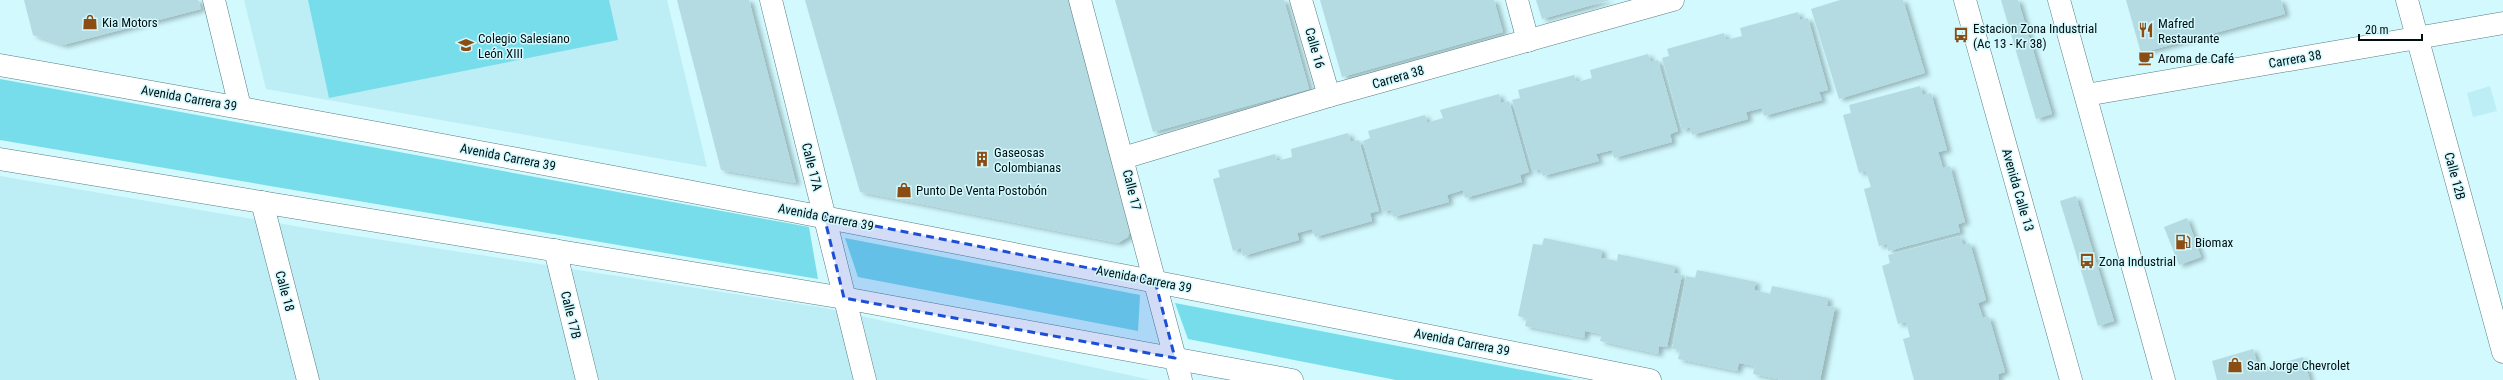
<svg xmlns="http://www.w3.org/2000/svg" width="2503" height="380" font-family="'Roboto Condensed',sans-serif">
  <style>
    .built { fill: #bdeef5 }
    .green { fill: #77ddeb }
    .building { fill: #b4dbe1; filter: url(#shadow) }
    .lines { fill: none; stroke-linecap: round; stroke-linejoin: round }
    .street-casing { stroke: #597d82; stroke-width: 23 }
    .secondary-casing { stroke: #597d82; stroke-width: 23 }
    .primary-casing { stroke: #597d82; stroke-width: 23 }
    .street { stroke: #fff; stroke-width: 22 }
    .secondary { stroke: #fff; stroke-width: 22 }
    .primary { stroke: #fff; stroke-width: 22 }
    .marked { fill: #1d4ed8; fill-opacity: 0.2; stroke: #1d4ed8; stroke-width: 3; stroke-dasharray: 8 5; stroke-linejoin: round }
    .labels { text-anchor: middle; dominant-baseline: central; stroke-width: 3; stroke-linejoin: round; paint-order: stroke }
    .poi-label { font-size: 13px; fill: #020f11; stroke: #d1f9fe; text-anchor: start }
    .street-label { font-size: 13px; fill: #020f11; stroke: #d1f9fe }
  </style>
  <defs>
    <filter id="shadow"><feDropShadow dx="4.5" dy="2.5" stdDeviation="2" flood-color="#0004"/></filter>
  </defs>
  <rect width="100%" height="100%" fill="#d1f9fe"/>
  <g class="built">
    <path d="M244,0H667L707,167L266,89Z"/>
    <path d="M2490,86L2497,111L2473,117L2467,93Z"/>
    <path d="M0,176L324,231L825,308L1151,380H0Z"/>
  </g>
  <g class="green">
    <path d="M308,0H609L618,40L329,98Z"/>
    <path d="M0,79L809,227L818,279L0,140Z"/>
    <path d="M845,238L1140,295L1138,331L858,277Z"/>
    <path d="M1175,303L1574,380H1396L1188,339Z"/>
  </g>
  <g class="building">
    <path d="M24,0H198L201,9L63,45L33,35Z"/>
    <path d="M677,0H749L796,183L721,170Z"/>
    <path d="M805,0H1069L1132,225L1128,237L1118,243L860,192Z"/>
    <path d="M1115,0H1284L1309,89L1153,132Z"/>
    <path d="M1320,0H1494L1503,32L1342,77Z"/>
    <path d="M1536,0H1610L1542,19Z"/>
    <path d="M1840,0H1903L1925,73L1839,99L1811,9Z"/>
    <path d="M2001,0H2018L2052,114L2036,119Z"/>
    <path d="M2126,0H2281L2285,14L2141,53Z"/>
    <path d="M1798,12L1800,20L1808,18L1828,90L1819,92L1822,100L1764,116L1762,108L1746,112L1748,119L1692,135L1690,127L1682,130L1662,58L1669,56L1667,49L1724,33L1726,40L1742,36L1740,28Z"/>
    <path d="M1648,54L1651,62L1658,60L1678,131L1670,134L1672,142L1614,158L1612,150L1596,154L1599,161L1543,176L1540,169L1533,171L1512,100L1520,98L1518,90L1574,75L1577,82L1592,78L1590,70Z"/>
    <path d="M1920,86L1923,95L1931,93L1947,150L1938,152L1943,168L1950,166L1965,222L1958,224L1960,232L1888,251L1887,244L1879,246L1864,189L1871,187L1866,171L1859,173L1843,115L1851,113L1849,105Z"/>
    <path d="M1499,94L1501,103L1509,101L1529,172L1520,175L1522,182L1465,198L1463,190L1447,195L1449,202L1393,217L1391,210L1383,212L1363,141L1370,138L1368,131L1425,115L1427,123L1443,118L1440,110Z"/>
    <path d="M1348,133L1351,142L1359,140L1379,211L1370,213L1372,221L1315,237L1312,229L1297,233L1299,240L1243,256L1241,248L1233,251L1213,179L1220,177L1218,170L1275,154L1277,161L1292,157L1291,149Z"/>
    <path d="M2076,196L2114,321L2098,326L2060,201Z"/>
    <path d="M2187,218L2201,257L2179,265L2164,227Z"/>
    <path d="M1960,236L1963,245L1970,243L1986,300L1978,303L1983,318L1989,317L2005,372L1998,374L1999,380H1914L1903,339L1910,337L1906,322L1898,324L1882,266L1890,263L1888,255Z"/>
    <path d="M1544,238L1602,250L1601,258L1617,261L1618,254L1675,266L1674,273L1682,275L1667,347L1659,346L1658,354L1600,341L1602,334L1585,331L1584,338L1525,326L1527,318L1518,316L1533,244L1542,245Z"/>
    <path d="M1697,270L1756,282L1754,290L1770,294L1772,286L1828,298L1827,306L1835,307L1820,380H1783L1753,374L1755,366L1739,363L1737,371L1678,359L1680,350L1672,349L1686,276L1695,278Z"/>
    <path d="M2253,349L2259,369L2303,357L2310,380H2217L2212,361Z"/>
  </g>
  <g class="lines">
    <defs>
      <g id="street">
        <path d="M214,0L240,107"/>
        <path d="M771,0L865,380"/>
        <path d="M1301,0L1329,96"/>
        <path d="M1517,0L1528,41"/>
        <path d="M2407,0L2503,352"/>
        <path d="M1123,158L1329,96L1673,0"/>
        <path d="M262,202L308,380"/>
        <path d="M555,250L587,380"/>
        <path d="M1175,358L1181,380"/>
      </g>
      <g id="secondary">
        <path d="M1080,0L1175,358"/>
        <path d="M0,65C552,162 1101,270 1650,380"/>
        <path d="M2086,95L2503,23"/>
        <path d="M0,159L844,298L1292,380"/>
      </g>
      <g id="primary">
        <path d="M1965,0L2071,380"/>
        <path d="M2059,0L2164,380"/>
      </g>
    </defs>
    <use href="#street" class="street-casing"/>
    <use href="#secondary" class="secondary-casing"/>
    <use href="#primary" class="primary-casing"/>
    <use href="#street" class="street"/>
    <use href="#secondary" class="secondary"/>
    <use href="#primary" class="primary"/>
  </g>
  <path class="marked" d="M824,216L1155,281L1175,358L844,298Z"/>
  <defs>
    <symbol id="shop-bare" viewBox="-9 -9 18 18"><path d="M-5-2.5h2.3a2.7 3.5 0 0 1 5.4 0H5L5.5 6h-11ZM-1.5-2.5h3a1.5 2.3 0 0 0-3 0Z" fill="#8c4d14" stroke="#d1f9fe" stroke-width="2.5" paint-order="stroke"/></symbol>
    <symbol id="restaurant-bare" viewBox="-9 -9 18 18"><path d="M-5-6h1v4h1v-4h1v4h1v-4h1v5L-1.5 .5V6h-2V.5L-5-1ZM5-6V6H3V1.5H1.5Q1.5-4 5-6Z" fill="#8c4d14" stroke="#d1f9fe" stroke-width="2.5" paint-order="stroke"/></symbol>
    <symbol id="bus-bare" viewBox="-9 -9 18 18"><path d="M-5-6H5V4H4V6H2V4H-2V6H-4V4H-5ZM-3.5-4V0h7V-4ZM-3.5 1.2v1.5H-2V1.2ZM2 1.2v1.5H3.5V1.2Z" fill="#8c4d14" stroke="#d1f9fe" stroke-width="2.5" paint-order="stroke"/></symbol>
    <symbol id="school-bare" viewBox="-9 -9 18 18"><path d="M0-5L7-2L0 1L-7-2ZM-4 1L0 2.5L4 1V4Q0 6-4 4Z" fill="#8c4d14" stroke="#d1f9fe" stroke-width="2.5" paint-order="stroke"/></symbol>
    <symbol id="cafe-bare" viewBox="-9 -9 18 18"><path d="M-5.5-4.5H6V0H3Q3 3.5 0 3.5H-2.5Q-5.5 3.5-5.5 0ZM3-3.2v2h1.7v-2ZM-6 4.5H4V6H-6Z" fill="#8c4d14" stroke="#d1f9fe" stroke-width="2.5" paint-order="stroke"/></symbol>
    <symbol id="building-bare" viewBox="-9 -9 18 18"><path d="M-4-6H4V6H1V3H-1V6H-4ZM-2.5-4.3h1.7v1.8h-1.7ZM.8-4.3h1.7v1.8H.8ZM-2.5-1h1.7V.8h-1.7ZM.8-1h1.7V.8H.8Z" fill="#8c4d14" stroke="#d1f9fe" stroke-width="2.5" paint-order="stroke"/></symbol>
    <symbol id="fuel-bare" viewBox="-9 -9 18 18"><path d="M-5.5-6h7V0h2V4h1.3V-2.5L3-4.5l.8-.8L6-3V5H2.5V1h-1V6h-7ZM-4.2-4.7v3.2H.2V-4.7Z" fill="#8c4d14" stroke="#d1f9fe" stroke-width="2.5" paint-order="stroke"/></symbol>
  </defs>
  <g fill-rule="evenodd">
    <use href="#shop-bare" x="79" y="11" width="22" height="22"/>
    <use href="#restaurant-bare" x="2135" y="19" width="22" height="22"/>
    <use href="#bus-bare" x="1950" y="24" width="22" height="22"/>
    <use href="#school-bare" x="455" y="34" width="22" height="22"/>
    <use href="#cafe-bare" x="2135" y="47" width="22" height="22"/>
    <use href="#building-bare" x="971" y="148" width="22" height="22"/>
    <use href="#shop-bare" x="893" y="179" width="22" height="22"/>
    <use href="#fuel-bare" x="2172" y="231" width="22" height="22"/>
    <use href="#bus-bare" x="2076" y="250" width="22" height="22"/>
    <use href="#shop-bare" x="2224" y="354" width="22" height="22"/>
  </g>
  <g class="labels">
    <g class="poi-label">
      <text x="102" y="22">Kia Motors</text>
      <text x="2158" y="23">Mafred<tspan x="2158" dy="15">Restaurante</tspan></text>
      <text x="1973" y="28">Estacion Zona Industrial<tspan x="1973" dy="15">(Ac 13 - Kr 38)</tspan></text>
      <text x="478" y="38">Colegio Salesiano<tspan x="478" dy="15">León XIII</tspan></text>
      <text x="2158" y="58">Aroma de Café</text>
      <text x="994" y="152">Gaseosas<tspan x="994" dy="15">Colombianas</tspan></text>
      <text x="916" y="190">Punto De Venta Postobón</text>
      <text x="2195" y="242">Biomax</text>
      <text x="2099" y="261">Zona Industrial</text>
      <text x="2247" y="365">San Jorge Chevrolet</text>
    </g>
    <g class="street-label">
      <text transform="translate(1315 48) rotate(74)">Calle 16</text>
      <text transform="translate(2295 59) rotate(-10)">Carrera 38</text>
      <text transform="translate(1398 77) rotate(-16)">Carrera 38</text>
      <text transform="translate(189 98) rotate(10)">Avenida Carrera 39</text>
      <text transform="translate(508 157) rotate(11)">Avenida Carrera 39</text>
      <text transform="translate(812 167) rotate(76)">Calle 17A</text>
      <text transform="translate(2455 176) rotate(75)">Calle 12B</text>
      <text transform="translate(1132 190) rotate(76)">Calle 17</text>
      <text transform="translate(2018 190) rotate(74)">Avenida Calle 13</text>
      <text transform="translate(826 217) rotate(11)">Avenida Carrera 39</text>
      <text transform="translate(1144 279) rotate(11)">Avenida Carrera 39</text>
      <text transform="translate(285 291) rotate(75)">Calle 18</text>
      <text transform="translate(571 315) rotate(76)">Calle 17B</text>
      <text transform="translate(1462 342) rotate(11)">Avenida Carrera 39</text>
    </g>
  </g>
  <path d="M2359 34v6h63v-6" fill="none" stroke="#020f11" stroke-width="2"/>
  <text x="2365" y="34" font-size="12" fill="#020f11" stroke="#d1f9fe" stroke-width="3" paint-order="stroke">20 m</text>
</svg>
